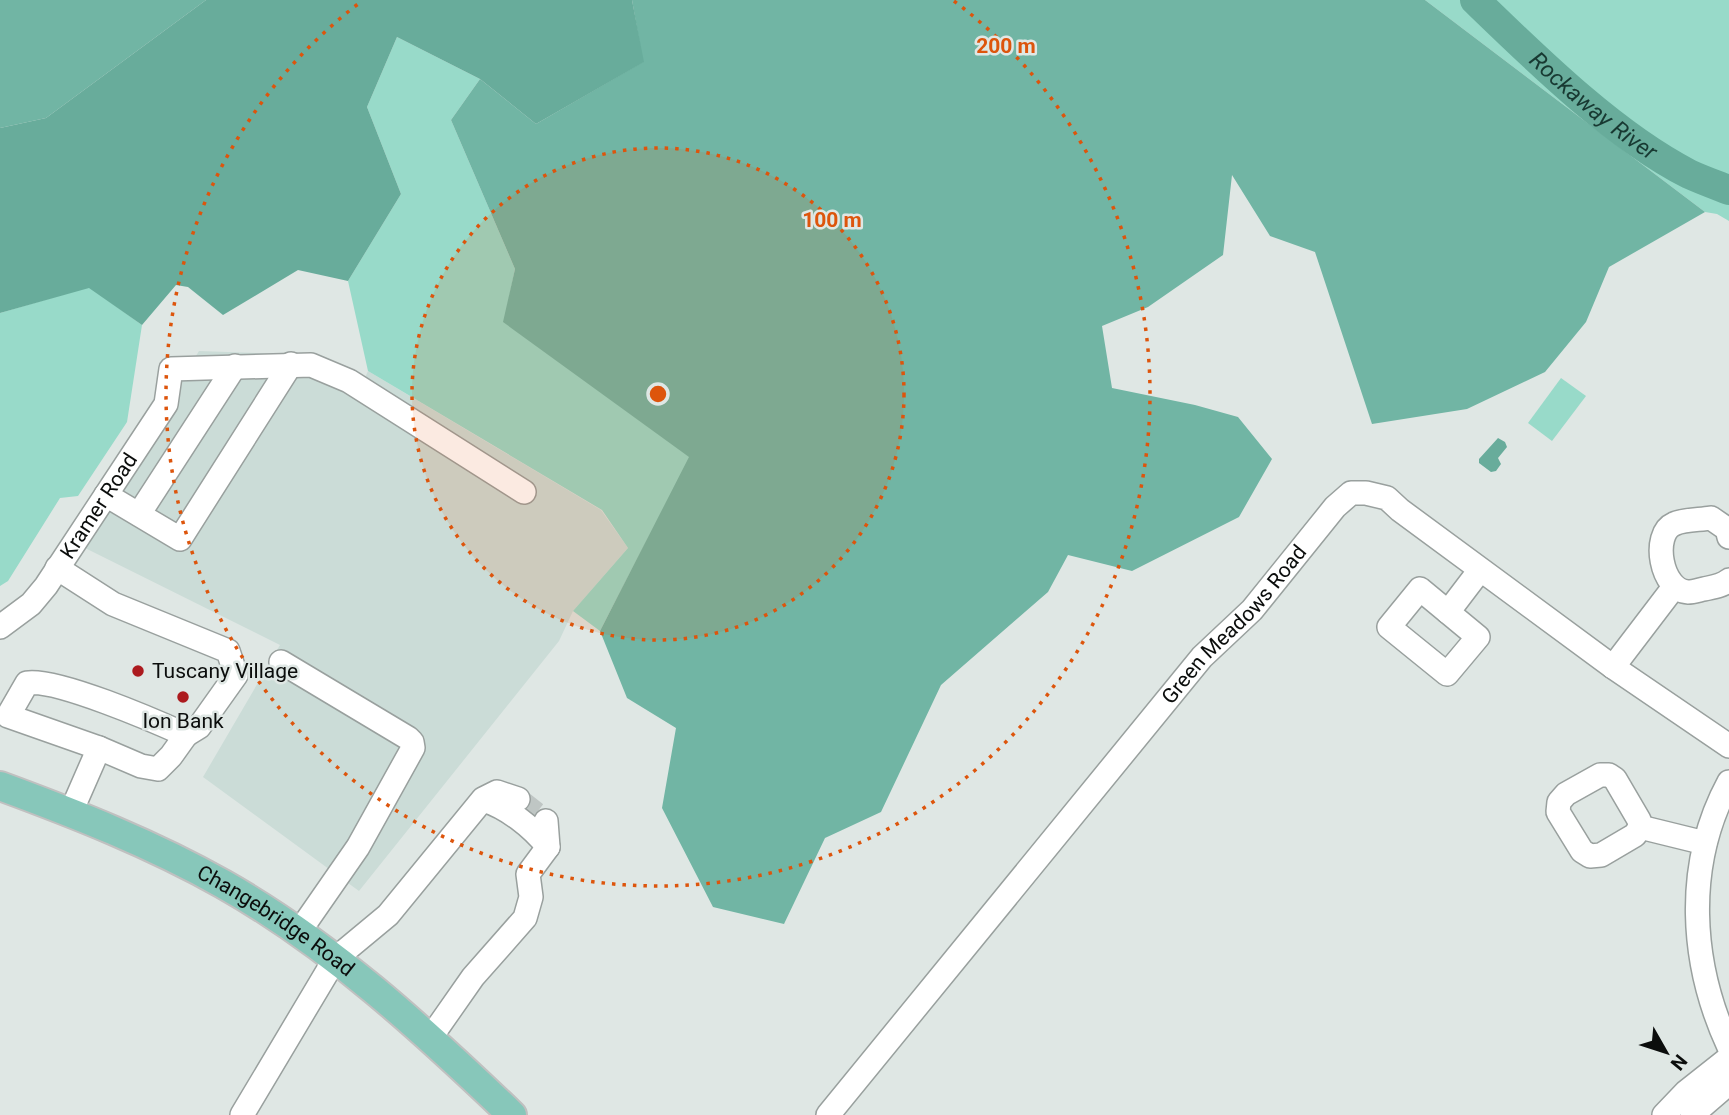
<svg xmlns="http://www.w3.org/2000/svg" width="1729" height="1115" font-family="Roboto,sans-serif">
  <style>
    .built { fill: #cbdcd7 }
    .green { fill: #98dac9 }
    .forest { fill: #71b5a4 }
    .water { fill: #68ac9b }
    .lines { fill: none; stroke-linecap: round; stroke-linejoin: round }
    .river { stroke: #68ac9b; stroke-width: 30 }
    .minor-tunnel { stroke: #bfc6c4; stroke-width: 23; stroke-dasharray: 23 11; stroke-linecap: butt }
    .minor-casing { stroke: #99a09e; stroke-width: 26 }
    .major-casing { stroke: #c0c0c0; stroke-width: 32 }
    .minor { stroke: #fff; stroke-width: 23 }
    .major { stroke: #87c7ba; stroke-width: 28 }
    .ring { fill: none; stroke: #dd550c; stroke-width: 3.5; stroke-dasharray: 3.5 7 }
    .poi-dot { fill: #ac1a1e; stroke: #dfe7e4; stroke-width: 2.5 }
    .labels { text-anchor: middle; dominant-baseline: central; stroke-width: 5; stroke-linejoin: round; paint-order: stroke }
    .street-label { font-size: 21px; fill: #0b0d0c; stroke: #dfe7e4 }
    .poi-label { font-size: 21px; fill: #0b0d0c; stroke: #dfe7e4; text-anchor: start }
    .water-label { font-size: 23px; font-style: italic; fill: #183932; stroke: #dfe7e4 }
    .centre { fill: #dd550c; stroke: #dfe7e4; stroke-width: 3.5 }
    .ring-label { font-size: 21px; text-anchor: middle; font-weight: bold; fill: #dd550c; stroke: #dfe7e4; stroke-width: 5; stroke-linejoin: round; paint-order: stroke }
  </style>
  <rect width="100%" height="100%" fill="#dfe7e4"/>
  <path class="built" d="M199,351L308,355L360,389L368,371L601,510L628,548L573,611L559,641L359,891L203,777L280,645L77,544Z"/>
  <g class="green">
    <path d="M1425,0H1729V221L1717,214L1705,212Z"/>
    <path d="M397,37L480,79L451,120L515,269L504,322L690,457L600,631L573,611L628,548L602,510L368,371L348,281L401,194L367,107Z"/>
    <path d="M89,287L142,325L127,422L78,496L60,498L8,581L0,586V313Z"/>
    <path d="M1561,378L1586,396L1552,441L1528,423Z"/>
  </g>
  <g class="forest">
    <path d="M0,0H206L46,118L0,128Z"/>
    <path d="M632,0H1425L1705,212L1609,267L1586,322L1545,372L1467,409L1372,424L1315,252L1270,236L1232,175L1223,255L1148,307L1102,326L1112,388L1195,405L1238,417L1272,459L1239,517L1132,571L1068,555L1048,592L941,685L881,812L825,838L784,924L713,907L662,808L676,728L627,698L600,631L689,457L503,322L515,269L451,120L480,79L536,124L643,62Z"/>
  </g>
  <g class="water">
    <path d="M206,0H632L644,62L536,124L480,79L397,37L367,107L401,194L348,281L298,270L223,315L188,287L176,285L142,325L89,288L0,313V128L46,118Z"/>
    <path d="M1498,438L1505,442L1507,447L1498,458L1501,464L1496,471L1491,472L1479,463V459Z"/>
  </g>
  <g class="lines">
    <path class="river" id="s1" d="M1475,0C1536,59 1613,135 1689,174C1702,180 1716,185 1729,190"/>
    <path class="minor-tunnel" d="M518,799L546,821"/>
    <defs>
      <g id="minor">
        <path d="M106,495L180,539L291,364"/>
        <path d="M139,514L235,366"/>
        <path d="M1729,537L1727,529L1711,518C1700,520 1684,519 1674,524C1651,534 1661,591 1688,592C1693,592 1699,590 1704,589C1713,587 1722,586 1729,580"/>
        <path d="M57,568L113,604L228,651L236,675L199,727L186,735C155,721 56,678 27,683L8,716L99,748L71,812"/>
        <path d="M1420,589L1478,637L1447,674L1389,627Z"/>
        <path d="M1448,612L1480,570"/>
        <path id="s2" d="M0,627L31,604L46,586L166,404L171,369L311,365L349,381L524,492"/>
        <path d="M281,662L408,738L412,742L413,748L358,847L299,932"/>
        <path d="M1613,667L1674,587"/>
        <path d="M99,748L141,766L158,769L171,756L186,735"/>
        <path d="M1600,775H1609L1615,779L1639,820L1640,827L1635,835L1601,855L1590,856L1582,851L1558,812L1559,802L1566,794Z"/>
        <path d="M1729,782C1684,865 1690,963 1729,1047"/>
        <path d="M483,800C507,807 532,827 548,847"/>
        <path d="M1640,827L1705,843"/>
        <path d="M431,1037L473,977L525,918L531,897L528,874L548,847L546,821"/>
        <path d="M242,1115L335,959L388,915L483,799L497,792L518,799"/>
        <path id="s3" d="M828,1115L1202,657L1252,610L1335,507L1351,493H1366L1387,498L1400,510L1613,667L1729,746"/>
        <path d="M1664,1115L1686,1092L1729,1058"/>
        <path d="M1692,1115L1729,1083"/>
      </g>
      <g id="major">
        <path id="s4" d="M0,786C76,814 152,844 223,884C331,945 422,1029 512,1115"/>
      </g>
    </defs>
    <use href="#minor" class="minor-casing"/>
    <use href="#major" class="major-casing"/>
    <use href="#minor" class="minor"/>
    <use href="#major" class="major"/>
  </g>
  <circle cx="658" cy="394" r="246" fill="#dd550c" fill-opacity=".12"/>
  <g class="ring">
    <circle cx="658" cy="394" r="246"/>
    <path d="M954 1A492 492 0 1 1 362 1"/>
  </g>
  <g class="poi-dot">
    <circle cx="138" cy="671" r="7"/>
    <circle cx="183" cy="697" r="7"/>
  </g>
  <g class="labels">
    <g class="street-label">
      <text stroke="none"><textPath href="#s2" startOffset="158">Kramer Road</textPath></text>
      <text stroke="none"><textPath href="#s3" startOffset="637">Green Meadows Road</textPath></text>
      <text stroke="none"><textPath href="#s4" startOffset="308">Changebridge Road</textPath></text>
    </g>
    <g class="poi-label">
      <text x="152" y="671">Tuscany Village</text>
      <text x="183" y="721" text-anchor="middle">Ion Bank</text>
    </g>
    <g class="water-label">
      <text stroke="none"><textPath href="#s1" startOffset="159">Rockaway River</textPath></text>
    </g>
  </g>
  <circle cx="658" cy="394" r="10" class="centre"/>
  <g class="ring-label">
    <text x="1006" y="53">200 m</text>
    <text x="832" y="227">100 m</text>
  </g>
  <g transform="translate(1666 1052) rotate(129)" stroke="#dfe7e4" stroke-width="5" paint-order="stroke">
  <path d="M0-5L12 26L0 18L-12 26Z" fill="#0b0d0c"/>
  <text y="-10" font-size="19" font-weight="bold" text-anchor="middle" fill="#0b0d0c">N</text>
  </g>
</svg>
